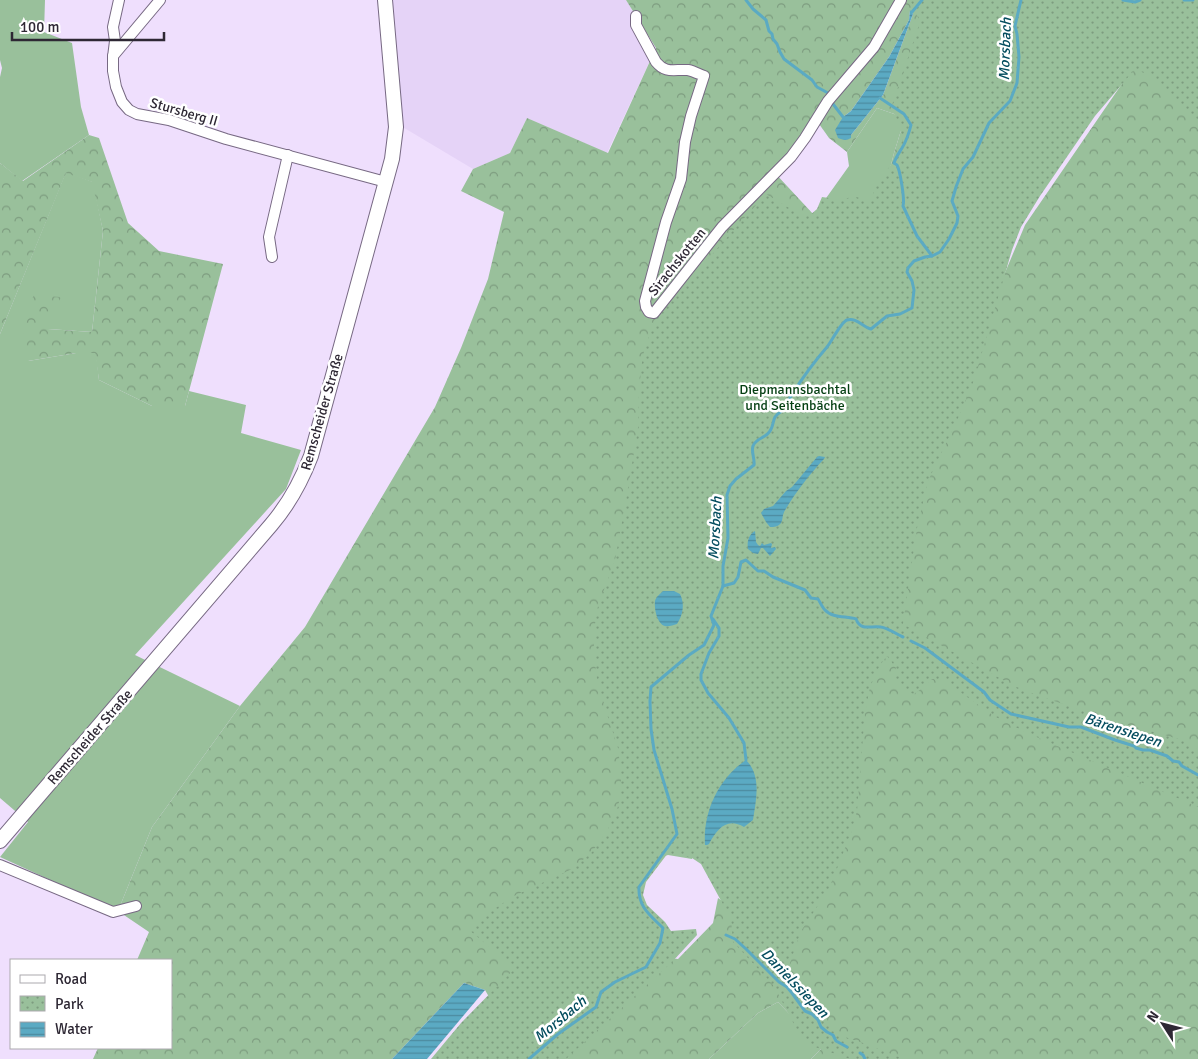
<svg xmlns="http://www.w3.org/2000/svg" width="1198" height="1059" font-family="Signika,sans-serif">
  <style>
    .built { fill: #e5d3f7 }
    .grass { fill: #99c09b }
    .forest { fill: url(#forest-crowns); fill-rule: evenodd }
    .park { fill: url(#park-dots) }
    .water { fill: url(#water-rules) }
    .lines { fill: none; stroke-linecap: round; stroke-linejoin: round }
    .stream { stroke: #5baac3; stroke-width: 3 }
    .street-casing { stroke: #776983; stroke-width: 12 }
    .secondary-casing { stroke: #776983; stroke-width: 16 }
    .street { stroke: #fff; stroke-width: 10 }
    .secondary { stroke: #fff; stroke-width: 14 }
    .labels { text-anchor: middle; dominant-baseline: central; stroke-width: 5; stroke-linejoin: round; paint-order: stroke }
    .street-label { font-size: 14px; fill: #2e2834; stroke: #fff }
    .park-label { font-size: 14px; fill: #053f13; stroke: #fff }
    .water-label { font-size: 15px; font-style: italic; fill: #054d5f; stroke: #fff }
  </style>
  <defs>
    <pattern id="forest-crowns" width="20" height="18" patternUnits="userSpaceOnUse" patternTransform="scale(1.25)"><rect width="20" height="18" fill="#99c09b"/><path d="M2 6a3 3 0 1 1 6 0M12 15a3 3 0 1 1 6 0" fill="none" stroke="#7d9c7f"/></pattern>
    <pattern id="park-dots" width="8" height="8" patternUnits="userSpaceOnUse" patternTransform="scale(1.25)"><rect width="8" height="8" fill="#99c09b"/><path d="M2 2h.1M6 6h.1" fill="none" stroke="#7d9c7f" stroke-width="1.8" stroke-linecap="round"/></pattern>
    <pattern id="water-rules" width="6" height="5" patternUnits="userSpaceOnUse" patternTransform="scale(1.25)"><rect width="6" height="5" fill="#5baac3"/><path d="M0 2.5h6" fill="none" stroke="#4c8a9f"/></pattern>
  </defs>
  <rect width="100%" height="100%" fill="#efdffd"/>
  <path class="built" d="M390,0H626L656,48L607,153L527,118L510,153L473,169L401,126Z"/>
  <g class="grass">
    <path d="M0,0H45L44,32L72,43L81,107L89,135L22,181L0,163V77L2,68L0,60Z"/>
    <path d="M877,108L900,116L903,124L894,153L864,272L814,215L849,166L847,152Z"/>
    <path d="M66,172L93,182L103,231L92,332L48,329L28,361L76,353H96L99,380L152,406H185L189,391L246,405L241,433L301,450L286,489L135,655L240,706L152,827L118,911L0,857L28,822L0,798V334Z"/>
    <path d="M778,1002L822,1048L811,1059H709L758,1013Z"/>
  </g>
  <g class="forest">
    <path d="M626,0H933L981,330L1025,225L1128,75L1198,0V1059H811L822,1048L778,1002L758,1013L709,1059H516L496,1009L485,990L464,983L392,1059H93L98,1048H171V960H137L149,932L118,911L152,827L240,706L305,627L435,407L461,348L488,279L504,212L461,191L473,169L510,153L527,118L608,153L656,48ZM910,11L913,14L883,95L851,135L843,117L851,111L889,57L909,20ZM877,108L900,116L903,124L894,153L864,272L814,215L774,172L817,121L829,138L847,152ZM707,779L767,932L718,898L713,923L678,959L661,957L540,920L655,859L668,855L692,859Z"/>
    <path d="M89,135L99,138L128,223L159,251L223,264L185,406H152L99,380L95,353H76L28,361L21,319L34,295L61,297L48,329L92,332L103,231L92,182L66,173L0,334V163L23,181Z"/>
  </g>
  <path class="park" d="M912,0H1198V121L1153,77L1135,69L1095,116L1040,196L1021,227L1012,250L974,380L960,414L928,481L917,528L903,624L1012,685L1034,694L1103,718L1186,741L1198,750V807L1025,732L994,716L943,680L932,679L924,687L914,694L902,690L896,681V668L887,656L880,665L870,687L865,713L857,811L851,833L829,889L801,931L789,966L824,1017L839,1035L863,1043L904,1059H850L815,1047L805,1039L797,1030L774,986L733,942L731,919L701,864L692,858L668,853L646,882L643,895L647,905L665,922L671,931L696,929L697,935L672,962L566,1059H431L461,1023L515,968L469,930L485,915L514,896L572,869L592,852L608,829L617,810L621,794V774L618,748L603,702L597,679L594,654V630L598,606L615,560L626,500L638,428L639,390L643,353L655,320L736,227L766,194L799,214L809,216L817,209L822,197L842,200L854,196L870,202L878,181L891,165L903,139L892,105L920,22L911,2Z"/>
  <g class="water">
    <path d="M910,10L913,14L883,95L851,135V138C846,141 843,140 838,138L835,130L843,117L851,111L889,57L909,20Z"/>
    <path d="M819,456L825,457L824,459C809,475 795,493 784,512C782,516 783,520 781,523C778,527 774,527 770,527L766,522L761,513L764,509L773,506L786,491L792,487L817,457Z"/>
    <path d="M755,531L756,542L758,545L760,546L762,543L764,545L771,543L772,544L771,548L775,547L776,549L770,556L763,548H761L758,554L753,553L748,549C747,543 748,535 755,531Z"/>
    <path d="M663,591H674L680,594C685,604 683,615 677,624C673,625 669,627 665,626C657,624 654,608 655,601C656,597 660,594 663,591Z"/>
    <path d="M746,760C762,776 756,800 753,820L744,827C727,817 717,829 709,844L707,845H705C703,812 718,779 746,760Z"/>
    <path d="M464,983L485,990L427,1059H392Z"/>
  </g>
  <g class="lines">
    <g class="stream">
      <path d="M746,0L753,9L766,20L769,31L772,34L773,39L777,44L780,52L784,59L812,80L817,87L828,93"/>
      <path d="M1123,0L1135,2L1140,0"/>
      <path d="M1184,0H1193"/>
      <path d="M912,12L922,0"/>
      <path d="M880,98L904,114L911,125C909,133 907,140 902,148C899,153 896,157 894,163C895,164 896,164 897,165C900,170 905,200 903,206L917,236L932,256"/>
      <path d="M833,104L843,117"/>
      <path d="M723,586L734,583L738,577L741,562L746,560L758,571H764L773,577L805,590L811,598L818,599C820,602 822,607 825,610C832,618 846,616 856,619C861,632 871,625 881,627C888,628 896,634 903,637"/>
      <path d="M713,619L719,628V636L709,653L701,674V680L708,693L729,718L744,743L746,760"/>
      <path d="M911,641L925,648L984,692L990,700L1011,714L1069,727H1081L1115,740L1134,746L1136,748L1143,750H1150L1167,756L1173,761L1179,762L1182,766L1198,775"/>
      <path d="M726,935L735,939L746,949L779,982L787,987L792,993L805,1011L812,1014L818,1020L821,1027L827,1032L833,1035L836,1041L847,1047"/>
      <path d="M860,1053L863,1055L865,1059"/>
      <path d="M529,1059L558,1034L596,1007L601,992L615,982L646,967L660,943L663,928C650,915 638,907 639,887L677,834L672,809L654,750L651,729L650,701L651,687L689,655L704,645L714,625L711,616L723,586V566L728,538L727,495L730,486L736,479L754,465C755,459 751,452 753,446C756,438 766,438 770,431C773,427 773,421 775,417C778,412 784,411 786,407C788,404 788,400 791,396C801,380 814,362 827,347C832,341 841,322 847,320C856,317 863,327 871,329L887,316L900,314L912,308L914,290L912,281L907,272L908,268L914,261L925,257L932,256L940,252L949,239L957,223L958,216L952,201L956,187L963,169L973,157L989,123L1010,101L1017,83L1019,57L1017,34L1015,26L1021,0"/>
    </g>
    <defs>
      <g id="street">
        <path d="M119,0L113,27L115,41L113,57V71L116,87L122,102L129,110L137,114L169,120L226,139L386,182"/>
        <path d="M636,16V25L656,62C666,74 674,69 688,70C693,71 699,74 704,76L691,116L685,142L681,179L666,222L645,301L646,307L649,312L654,313L722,227L791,157L805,138L828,101L874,47L901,0"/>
        <path d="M113,56L160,0"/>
        <path d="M272,257L269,237L288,155"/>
        <path d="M0,865L113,912L136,906"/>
      </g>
      <path id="secondary" d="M0,841L271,525C289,504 301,482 311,456L392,159L396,127L385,0"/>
    </defs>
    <use href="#street" class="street-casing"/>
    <use href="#secondary" class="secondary-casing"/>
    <use href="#street" class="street"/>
    <use href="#secondary" class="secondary"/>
  </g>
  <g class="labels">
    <g class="street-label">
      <text transform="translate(184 112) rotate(16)">Stursberg II</text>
      <text transform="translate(677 262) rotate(-51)">Sirachskotten</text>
      <text transform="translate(322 412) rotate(-74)">Remscheider Straße</text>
      <text transform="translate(90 737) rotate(-49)">Remscheider Straße</text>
    </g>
    <g class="park-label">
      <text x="795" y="389">Diepmannsbachtal<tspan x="795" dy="16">und Seitenbäche</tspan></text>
    </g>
    <g class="water-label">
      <text transform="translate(1005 49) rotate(-88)">Morsbach</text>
      <text transform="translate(715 528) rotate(-87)">Morsbach</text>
      <text transform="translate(1123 730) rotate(18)">Bärensiepen</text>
      <text transform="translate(795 983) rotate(46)">Danielssiepen</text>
      <text transform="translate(560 1019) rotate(-40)">Morsbach</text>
    </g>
  </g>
  <rect x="10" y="959" width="162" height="90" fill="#ffffff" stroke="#aba9ae"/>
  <rect x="20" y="975" width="25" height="8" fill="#ffffff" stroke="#aba9ae"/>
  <text x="55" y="984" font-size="15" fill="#2e2834">Road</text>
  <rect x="20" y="996" width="25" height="15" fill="url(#park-dots)" stroke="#aba9ae"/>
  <text x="55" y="1009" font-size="15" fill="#2e2834">Park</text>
  <rect x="20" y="1022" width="25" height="15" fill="url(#water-rules)" stroke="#aba9ae"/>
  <text x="55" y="1034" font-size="15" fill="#2e2834">Water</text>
  <g transform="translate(1163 1024) rotate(306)" stroke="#ffffff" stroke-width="4" paint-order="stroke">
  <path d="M0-4L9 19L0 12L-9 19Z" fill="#2e2834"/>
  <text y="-8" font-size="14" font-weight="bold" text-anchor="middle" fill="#2e2834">N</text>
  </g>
  <path d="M12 32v8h152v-8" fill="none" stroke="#2e2834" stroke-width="2.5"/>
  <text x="20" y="32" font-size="15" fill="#2e2834" stroke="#ffffff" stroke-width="4" paint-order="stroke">100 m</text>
</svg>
